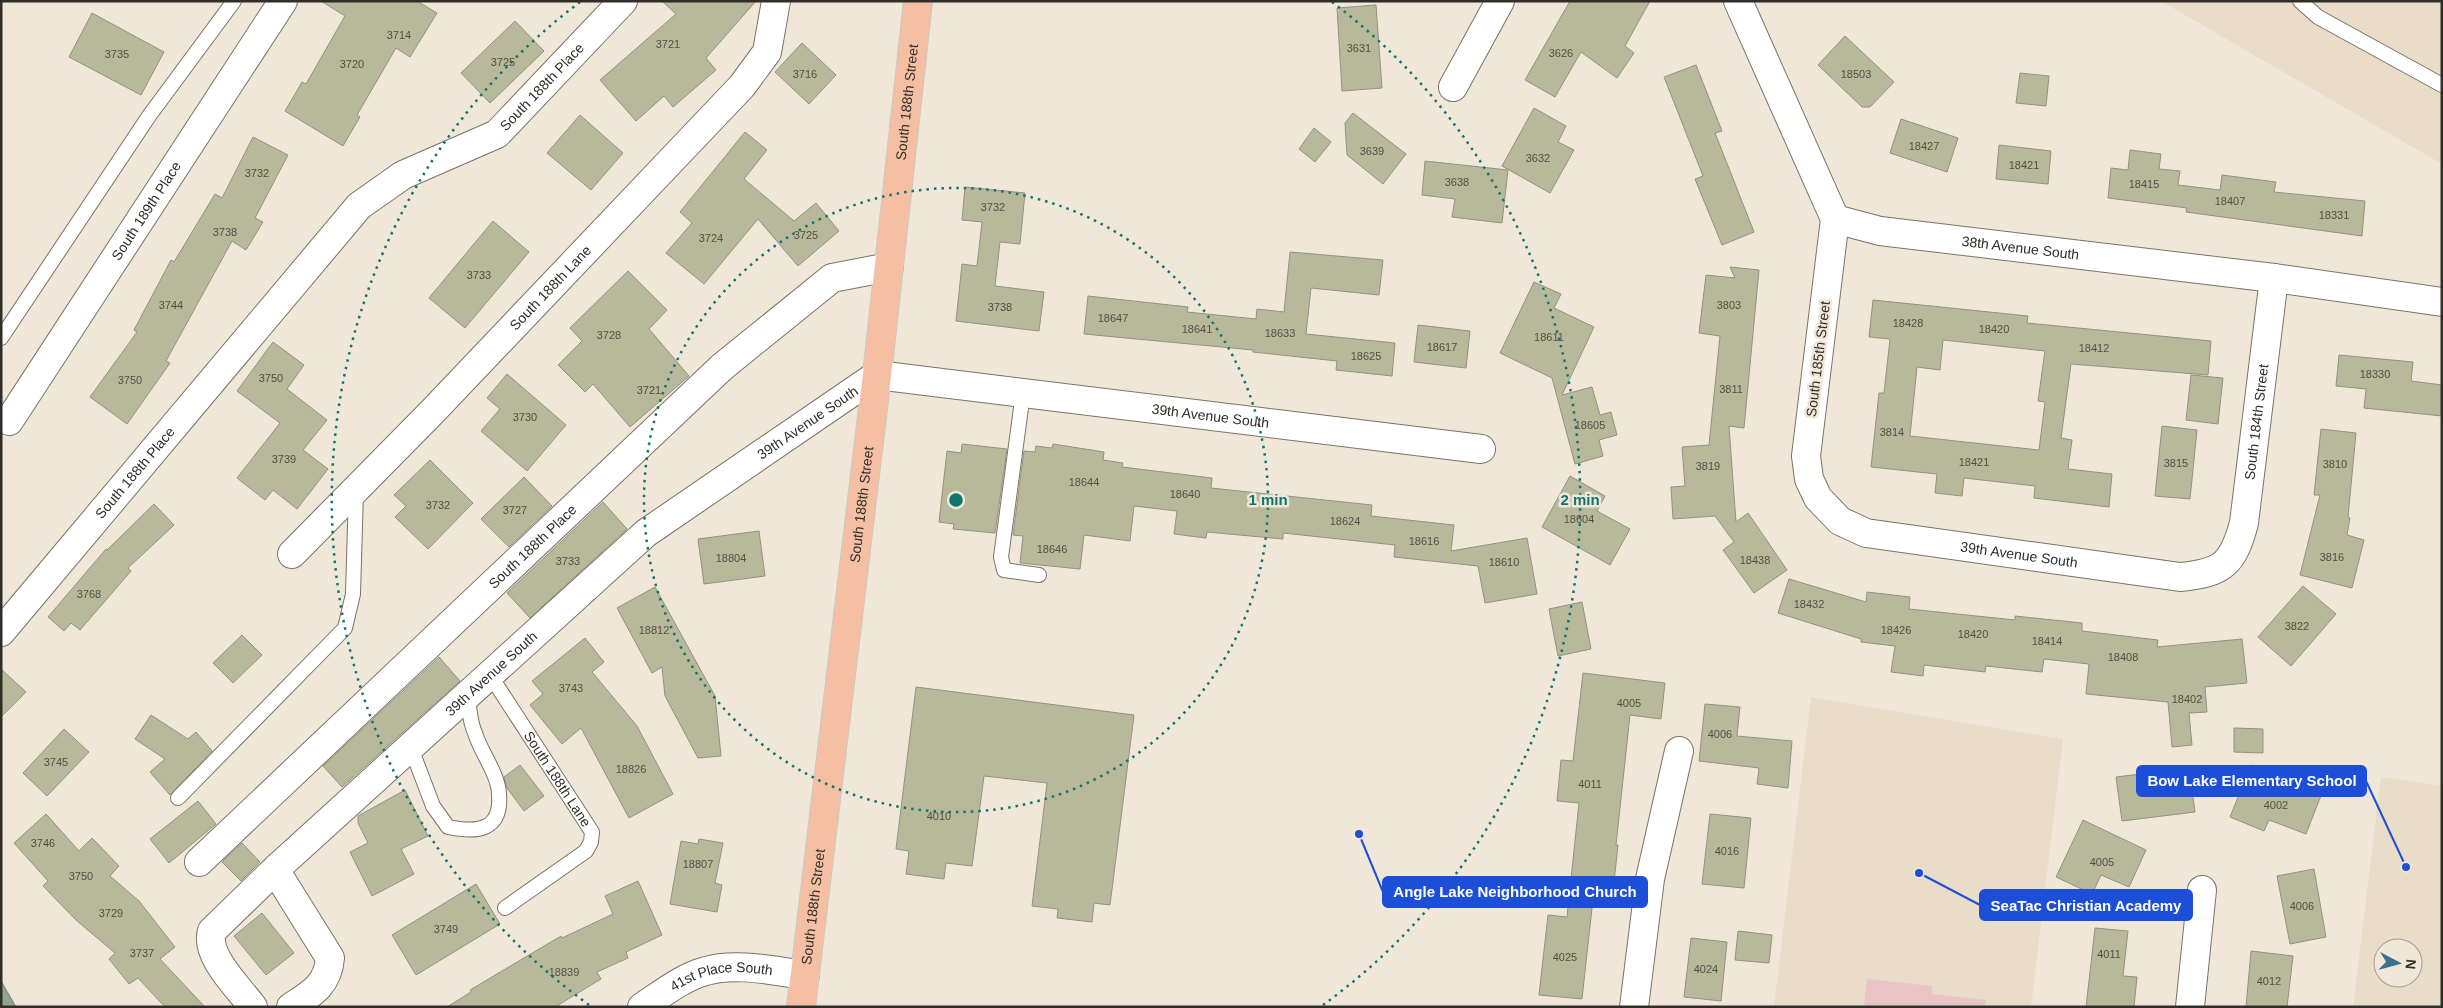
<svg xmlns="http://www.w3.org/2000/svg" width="2443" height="1008" font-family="Arial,sans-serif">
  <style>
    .built { fill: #e9dcc8; fill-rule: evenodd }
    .green { fill: #eac5c5 }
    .water { fill: #91a58d; stroke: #74816f }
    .building { fill: #b7b99a; stroke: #919283; fill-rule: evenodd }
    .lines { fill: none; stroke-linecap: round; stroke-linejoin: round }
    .service-casing { stroke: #7b7366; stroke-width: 16 }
    .minor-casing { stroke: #7b7366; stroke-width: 30 }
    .primary-casing { stroke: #c9c8c7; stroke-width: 30 }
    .service { stroke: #fff; stroke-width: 14 }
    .minor { stroke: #fff; stroke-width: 28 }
    .primary { stroke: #f4bfa2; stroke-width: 28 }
    .ring { fill: none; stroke: #0f766e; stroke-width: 2.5; stroke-dasharray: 2.5 5 }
    .labels { text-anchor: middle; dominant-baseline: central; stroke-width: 5; stroke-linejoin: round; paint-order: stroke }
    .number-label { font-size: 11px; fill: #525044 }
    .street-label { font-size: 14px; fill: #312d28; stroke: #f0e7d9 }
    .centre { fill: #0f766e; stroke: #f0e7d9; stroke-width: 2.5 }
    .ring-label { font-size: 15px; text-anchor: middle; font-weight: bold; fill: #0f766e; stroke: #f0e7d9; stroke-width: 5; stroke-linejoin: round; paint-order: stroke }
    .leader { fill: none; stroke: #1d4ed8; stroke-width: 2 }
    .callout-dot { fill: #1d4ed8; stroke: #f0e7d9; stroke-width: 2 }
    .callout { fill: #1d4ed8; stroke: #1d4ed8; stroke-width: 2 }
    .callout-label { font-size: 15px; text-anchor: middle; font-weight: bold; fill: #fff }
  </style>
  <rect width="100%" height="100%" fill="#f0e7d9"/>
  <g class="built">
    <path d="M2161,1H2442V164Z"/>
    <path d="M1811,697L2063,739L2031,1007H1774Z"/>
    <path d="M2381,777L2442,786V1007H2353ZM2383,948H2413V978H2383Z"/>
  </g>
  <path class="green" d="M1867,979L1932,986V994L1986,1000L1985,1007H1864Z"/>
  <path class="water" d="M1,981L16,1007H1Z"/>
  <g class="building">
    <path d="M321,1H417L437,13L410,57L396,48L357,115L360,117L343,146L285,111L302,82L306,84L345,16Z"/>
    <path d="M662,1H756L706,58L716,70L673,107L664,96L636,121L600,80L676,14Z"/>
    <path d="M1570,1H1650L1625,46L1634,53L1617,78L1581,52L1555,97L1525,80Z"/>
    <path d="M1376,5L1382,88L1342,91L1337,8Z"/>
    <path d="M92,13L164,52L141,95L69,57Z"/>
    <path d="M515,21L544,51L490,103L461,73Z"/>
    <path d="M1845,36L1894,82L1870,107H1862L1818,65Z"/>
    <path d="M802,43L836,75L809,104L775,72Z"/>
    <path d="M1696,65L1722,131L1715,133L1754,232L1722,245L1695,179L1703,176L1664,77Z"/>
    <path d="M2020,73L2049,76L2046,106L2016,103Z"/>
    <path d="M1534,108L1566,126L1558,142L1574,150L1550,193L1502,166Z"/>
    <path d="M1353,113L1406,154L1383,184L1347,155L1345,123Z"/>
    <path d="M580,115L623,153L591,190L547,153Z"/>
    <path d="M1901,119L1958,138L1947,172L1890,153Z"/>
    <path d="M1314,128L1331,142L1315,162L1299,149Z"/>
    <path d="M745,132L767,150L744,179L794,221L816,203L839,231L798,266L758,219L704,284L666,253L692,223L680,212Z"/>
    <path d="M253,137L288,155L255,218L263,222L246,250L232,241L166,361L170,363L127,424L90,397L137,332L134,330L171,260L174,262L215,194L222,198Z"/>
    <path d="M1999,145L2051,151L2048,184L1996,179Z"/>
    <path d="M2130,150L2161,154L2159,169L2180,171L2178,185L2220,190L2222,175L2276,182L2274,192L2365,201L2362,236L2186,212L2187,208L2108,198L2111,168L2128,170Z"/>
    <path d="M1425,161L1508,170L1502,223L1452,217L1455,199L1422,195Z"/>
    <path d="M965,187L1025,193L1020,244L1000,242L995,286L1044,292L1039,331L956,321L962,264L977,266L982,222L962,220Z"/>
    <path d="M493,221L529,252L465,328L429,298Z"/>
    <path d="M1290,252L1383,260L1379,295L1311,288L1306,334L1395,343L1392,376L1336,370L1337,361L1253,352V350L1084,334L1088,296L1188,307L1187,312L1256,319L1257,309L1284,312Z"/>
    <path d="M1730,267L1759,270L1744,428L1729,426L1736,522L1748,513L1787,570L1754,593L1723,550L1734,542L1715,516L1673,519L1671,487L1685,486L1682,447L1709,445L1720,336L1699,333L1706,275L1735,278Z"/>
    <path d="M628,271L667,310L649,329L689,376L630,427L593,384L585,392L558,365L582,341L570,328Z"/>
    <path d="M1534,282L1561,294L1554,308L1594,327L1562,395L1592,387L1600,415L1611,412L1617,435L1599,440L1603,456L1575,464L1552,378L1500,353Z"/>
    <path d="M1873,300L2028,316L2027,323L2211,341L2208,375L2071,364L2061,438L2072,440L2068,469L2112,474L2109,507L2034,498L2035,486L1964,478L1962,496L1935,493L1937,474L1871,467L1879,393H1884L1890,339L1869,337ZM1943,340L2045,351L2038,401L2045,402L2039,450L1910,436L1917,367L1940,370Z"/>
    <path d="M1418,325L1470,331L1466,368L1414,362Z"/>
    <path d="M273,342L304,365L287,389L327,420L303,450L328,469L297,509L273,490L265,500L237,478L280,423L237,391Z"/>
    <path d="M2339,355L2413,362L2411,381L2442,385V416L2364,408L2366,389L2336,386Z"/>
    <path d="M507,374L566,425L527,471L481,431L500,409L487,398Z"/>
    <path d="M2191,375L2223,378L2218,424L2186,420Z"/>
    <path d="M2162,426L2197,430L2190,499L2155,496Z"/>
    <path d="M2321,429L2356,433L2348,517L2350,518L2347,535L2364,540L2352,588L2300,575L2320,495H2314Z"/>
    <path d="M962,444L1007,449L995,533L953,529L954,524L939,522L947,451L961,453Z"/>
    <path d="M1053,444L1104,452L1103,460L1123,463L1122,467L1212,478L1211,488L1372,505L1371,516L1454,525L1451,551L1527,538L1537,594L1485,603L1478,566L1394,557L1395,545L1283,533V539L1207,532L1206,538L1174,534L1177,511L1134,506L1130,541L1084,535L1080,569L1020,563L1023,536L1013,535L1024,451L1035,452L1036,446L1052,448Z"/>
    <path d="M430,460L473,503L428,549L395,517L406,506L394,495Z"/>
    <path d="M1570,476L1605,496L1597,511L1630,529L1610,565L1542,527Z"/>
    <path d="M524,477L552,506L509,547L481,519Z"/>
    <path d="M603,502L627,529L530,618L507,593Z"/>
    <path d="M154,504L174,525L128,568L131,571L80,630L71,623L64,631L48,617L106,549L107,550Z"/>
    <path d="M759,531L765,576L704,584L698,539Z"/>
    <path d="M1789,579L1866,602L1867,592L1910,597L1909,609L2015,620V616L2082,623V631L2158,640L2157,647L2242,639L2247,683L2205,687L2207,712L2189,713L2192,745L2172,747L2168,702L2086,694L2089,664L2044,659L2042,672L1986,666L1985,672L1924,665L1923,676L1891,672L1895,646L1861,642V639L1778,613Z"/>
    <path d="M2303,586L2336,614L2291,666L2258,637Z"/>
    <path d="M655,587L715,696L721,756L698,758L665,696L662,667L652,673L617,608Z"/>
    <path d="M1582,602L1591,649L1558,656L1549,609Z"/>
    <path d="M242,635L262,655L233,683L213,663Z"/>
    <path d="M585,638L604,662L592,672L637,726L673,794L629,818L581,728L562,744L530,705L543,694L532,681Z"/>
    <path d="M439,657L460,681L342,787L323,766Z"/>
    <path d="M1,669L26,692L1,717Z"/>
    <path d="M1583,673L1665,683L1661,719L1630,715L1616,845H1618L1612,901L1593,899L1582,999L1539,995L1548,915L1567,917L1579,803L1557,801L1561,760L1573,761Z"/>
    <path d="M916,687L1134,715L1110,905L1094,903L1092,922L1057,918L1058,909L1032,906L1047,783L984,776L972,866L946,863L944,879L906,874L909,851L896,849Z"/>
    <path d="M1705,704L1740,707L1737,736L1792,741L1788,788L1757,784L1759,768L1699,761Z"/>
    <path d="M151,715L188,739L196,732L212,751L170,795L150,772L165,759L135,739Z"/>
    <path d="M2234,728L2263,729V753L2234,752Z"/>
    <path d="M64,729L89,752L47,796L23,773Z"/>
    <path d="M520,765L544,796L524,811L507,788L504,777Z"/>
    <path d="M2251,765L2322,793L2306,834L2269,820L2264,831L2230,817Z"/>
    <path d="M2189,768L2195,812L2122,821L2116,777Z"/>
    <path d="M405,790L428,836L401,849L414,874L372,896L350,852L368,843L358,823V816Z"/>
    <path d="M198,801L216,824L169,863L150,839Z"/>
    <path d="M46,814L79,851L92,838L119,866L110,876L139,901L175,947L160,959L205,1007H165L138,978L129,984L109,959L115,953L76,920L43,886L48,881L14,843Z"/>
    <path d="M1710,814L1751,818L1744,888L1702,884Z"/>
    <path d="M2083,820L2146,850L2129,887L2101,875L2092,894L2056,877Z"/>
    <path d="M699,839L723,843L715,883L722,885L717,912L670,904L681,841L698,844Z"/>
    <path d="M242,843L260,862L241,881L222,862Z"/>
    <path d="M2314,869L2326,937L2290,944L2277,876Z"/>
    <path d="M638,881L662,935L626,952L628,958L597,972L601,979L555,1007H447L471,992L470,990L561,936L562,938L613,914L605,896Z"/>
    <path d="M476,884L500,924L416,975L392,935Z"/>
    <path d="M262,913L294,953L266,975L234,936Z"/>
    <path d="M2095,928L2128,931L2123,976L2137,977L2134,1007H2086Z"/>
    <path d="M1738,931L1772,935L1769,963L1735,960Z"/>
    <path d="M1691,938L1727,942L1721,1001L1684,997Z"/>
    <path d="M2251,951L2293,956L2287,1007H2246Z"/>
  </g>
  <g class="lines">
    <defs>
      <g id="service">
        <path d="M2300,1L2318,17L2442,85"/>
        <path d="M1,338L149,116L234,1"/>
        <path d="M1023,393L1001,557L1004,570L1039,575"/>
        <path id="s1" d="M490,675L592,832L591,842L586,851L505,908"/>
        <path d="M411,748L433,806L448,827C477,833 502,831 499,794C498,773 481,753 475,733C470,722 469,708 468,695"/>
        <path d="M178,798L345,628L353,594L356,492"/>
      </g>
      <g id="minor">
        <path d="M1738,1L1835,219"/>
        <path d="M1453,87L1500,1"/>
        <path id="s2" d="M1835,219L1806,456L1809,479L1818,498L1840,521L1866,533L2180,577C2223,573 2233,564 2244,523L2274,278"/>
        <path id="s3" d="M1835,219L1880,231L2274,278L2442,302"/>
        <path id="s4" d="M9,421L283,1"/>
        <path id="s5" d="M292,554L433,411L742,86L767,52L776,1"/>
        <path id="s6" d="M1,632L359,206L403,175L497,134L623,1"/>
        <path id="s7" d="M199,862L722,367L832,278L889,267"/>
        <path d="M278,867L277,873L330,958C328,985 311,994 291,1007"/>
        <path id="s8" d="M253,1007C239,988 204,955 212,931L278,867L646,533L877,375L1481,449"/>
        <path id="s9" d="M642,1007C662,994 683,977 706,971C736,962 774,971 805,975"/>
        <path d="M1634,1007L1650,879L1679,751"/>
        <path d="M2190,1007L2202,890"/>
      </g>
      <g id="primary">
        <path id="s10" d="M801,1007L877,375L918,1"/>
      </g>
    </defs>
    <use href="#service" class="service-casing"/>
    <use href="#minor" class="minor-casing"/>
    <use href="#primary" class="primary-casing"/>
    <use href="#service" class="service"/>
    <use href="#minor" class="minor"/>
    <use href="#primary" class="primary"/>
  </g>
  <g class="ring">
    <circle cx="956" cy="500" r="312"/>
    <path d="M589 1005A624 624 0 0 1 580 2M1332 2A624 624 0 0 1 1323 1005"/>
  </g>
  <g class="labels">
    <g class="number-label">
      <text x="399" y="35">3714</text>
      <text x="668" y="44">3721</text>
      <text x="1359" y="48">3631</text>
      <text x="1561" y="53">3626</text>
      <text x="117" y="54">3735</text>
      <text x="503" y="62">3725</text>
      <text x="352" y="64">3720</text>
      <text x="805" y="74">3716</text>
      <text x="1856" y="74">18503</text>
      <text x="1924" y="146">18427</text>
      <text x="1372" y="151">3639</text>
      <text x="1538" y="158">3632</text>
      <text x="2024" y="165">18421</text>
      <text x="257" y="173">3732</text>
      <text x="1457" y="182">3638</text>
      <text x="2144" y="184">18415</text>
      <text x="2230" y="201">18407</text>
      <text x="993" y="207">3732</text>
      <text x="2334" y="215">18331</text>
      <text x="225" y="232">3738</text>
      <text x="806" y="235">3725</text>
      <text x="711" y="238">3724</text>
      <text x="479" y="275">3733</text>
      <text x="171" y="305">3744</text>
      <text x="1729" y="305">3803</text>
      <text x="1000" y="307">3738</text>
      <text x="1113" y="318">18647</text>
      <text x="1908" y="323">18428</text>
      <text x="1197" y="329">18641</text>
      <text x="1994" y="329">18420</text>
      <text x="1280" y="333">18633</text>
      <text x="609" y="335">3728</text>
      <text x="1549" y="337">18611</text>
      <text x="1442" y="347">18617</text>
      <text x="2094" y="348">18412</text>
      <text x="1366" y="356">18625</text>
      <text x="2375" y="374">18330</text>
      <text x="271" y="378">3750</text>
      <text x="130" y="380">3750</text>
      <text x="1731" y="389">3811</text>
      <text x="649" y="390">3721</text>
      <text x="525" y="417">3730</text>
      <text x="1590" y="425">18605</text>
      <text x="1892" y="432">3814</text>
      <text x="284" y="459">3739</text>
      <text x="1974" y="462">18421</text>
      <text x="2176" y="463">3815</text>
      <text x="2335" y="464">3810</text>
      <text x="1708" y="466">3819</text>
      <text x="1084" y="482">18644</text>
      <text x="1185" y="494">18640</text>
      <text x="438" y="505">3732</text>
      <text x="515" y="510">3727</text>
      <text x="1579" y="519">18604</text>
      <text x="1345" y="521">18624</text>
      <text x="1424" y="541">18616</text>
      <text x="1052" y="549">18646</text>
      <text x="2332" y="557">3816</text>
      <text x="731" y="558">18804</text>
      <text x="1755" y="560">18438</text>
      <text x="568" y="561">3733</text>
      <text x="1504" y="562">18610</text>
      <text x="89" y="594">3768</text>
      <text x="1809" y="604">18432</text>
      <text x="2297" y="626">3822</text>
      <text x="654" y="630">18812</text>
      <text x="1896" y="630">18426</text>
      <text x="1973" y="634">18420</text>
      <text x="2047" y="641">18414</text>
      <text x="2123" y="657">18408</text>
      <text x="571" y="688">3743</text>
      <text x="2187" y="699">18402</text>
      <text x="1629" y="703">4005</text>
      <text x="1720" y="734">4006</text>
      <text x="56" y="762">3745</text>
      <text x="631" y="769">18826</text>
      <text x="1590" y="784">4011</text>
      <text x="2276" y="805">4002</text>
      <text x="939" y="816">4010</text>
      <text x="43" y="843">3746</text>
      <text x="1727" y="851">4016</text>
      <text x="2102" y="862">4005</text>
      <text x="698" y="864">18807</text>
      <text x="81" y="876">3750</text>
      <text x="2302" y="906">4006</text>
      <text x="111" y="913">3729</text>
      <text x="446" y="929">3749</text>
      <text x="142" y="953">3737</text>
      <text x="2109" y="954">4011</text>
      <text x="1565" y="957">4025</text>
      <text x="1706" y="969">4024</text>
      <text x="564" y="972">18839</text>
      <text x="2269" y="981">4012</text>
    </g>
    <g class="street-label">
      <text stroke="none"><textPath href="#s6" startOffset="778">South 188th Place</textPath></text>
      <text stroke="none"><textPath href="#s10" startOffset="911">South 188th Street</textPath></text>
      <text stroke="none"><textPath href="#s4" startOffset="251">South 189th Place</textPath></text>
      <text stroke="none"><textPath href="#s3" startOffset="188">38th Avenue South</textPath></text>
      <text stroke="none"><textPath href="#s5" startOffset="371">South 188th Lane</textPath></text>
      <text transform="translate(1818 359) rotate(-83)">South 185th Street</text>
      <text stroke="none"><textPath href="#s8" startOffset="1294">39th Avenue South</textPath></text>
      <text stroke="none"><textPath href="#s2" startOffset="855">South 184th Street</textPath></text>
      <text stroke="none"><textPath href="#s8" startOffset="874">39th Avenue South</textPath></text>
      <text stroke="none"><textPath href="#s6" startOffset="208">South 188th Place</textPath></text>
      <text stroke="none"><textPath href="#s10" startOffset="506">South 188th Street</textPath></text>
      <text stroke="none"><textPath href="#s7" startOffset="459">South 188th Place</textPath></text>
      <text stroke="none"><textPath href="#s2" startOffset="498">39th Avenue South</textPath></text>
      <text stroke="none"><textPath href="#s8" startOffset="469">39th Avenue South</textPath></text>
      <text stroke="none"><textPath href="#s1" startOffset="124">South 188th Lane</textPath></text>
      <text stroke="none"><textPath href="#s10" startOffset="101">South 188th Street</textPath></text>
      <text stroke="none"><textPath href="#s9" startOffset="88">41st Place South</textPath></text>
    </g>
  </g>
  <circle cx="956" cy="500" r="8" class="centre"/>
  <g class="ring-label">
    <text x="1268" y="505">1 min</text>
    <text x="1580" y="505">2 min</text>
  </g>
  <path class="leader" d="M2406 867L2366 781M1359 834L1383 892M1919 873L1980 905"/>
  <g class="callout-dot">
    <circle cx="2406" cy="867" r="5"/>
    <circle cx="1359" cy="834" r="5"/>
    <circle cx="1919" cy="873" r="5"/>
  </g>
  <g class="callout">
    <rect x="2137" y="766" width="229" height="30" rx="5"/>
    <rect x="1383" y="877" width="264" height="30" rx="5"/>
    <rect x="1980" y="890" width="212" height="30" rx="5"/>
  </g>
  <g class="callout-label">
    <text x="2252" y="786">Bow Lake Elementary School</text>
    <text x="1515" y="897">Angle Lake Neighborhood Church</text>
    <text x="2086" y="911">SeaTac Christian Academy</text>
  </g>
  <rect width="2443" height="1008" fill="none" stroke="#312d28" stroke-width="5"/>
  <g transform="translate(2398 963) rotate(96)"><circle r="24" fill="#f0e7d9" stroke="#a49d92"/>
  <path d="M0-4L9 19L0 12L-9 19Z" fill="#3a718c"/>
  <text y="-8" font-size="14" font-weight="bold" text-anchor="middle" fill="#312d28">N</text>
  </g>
</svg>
